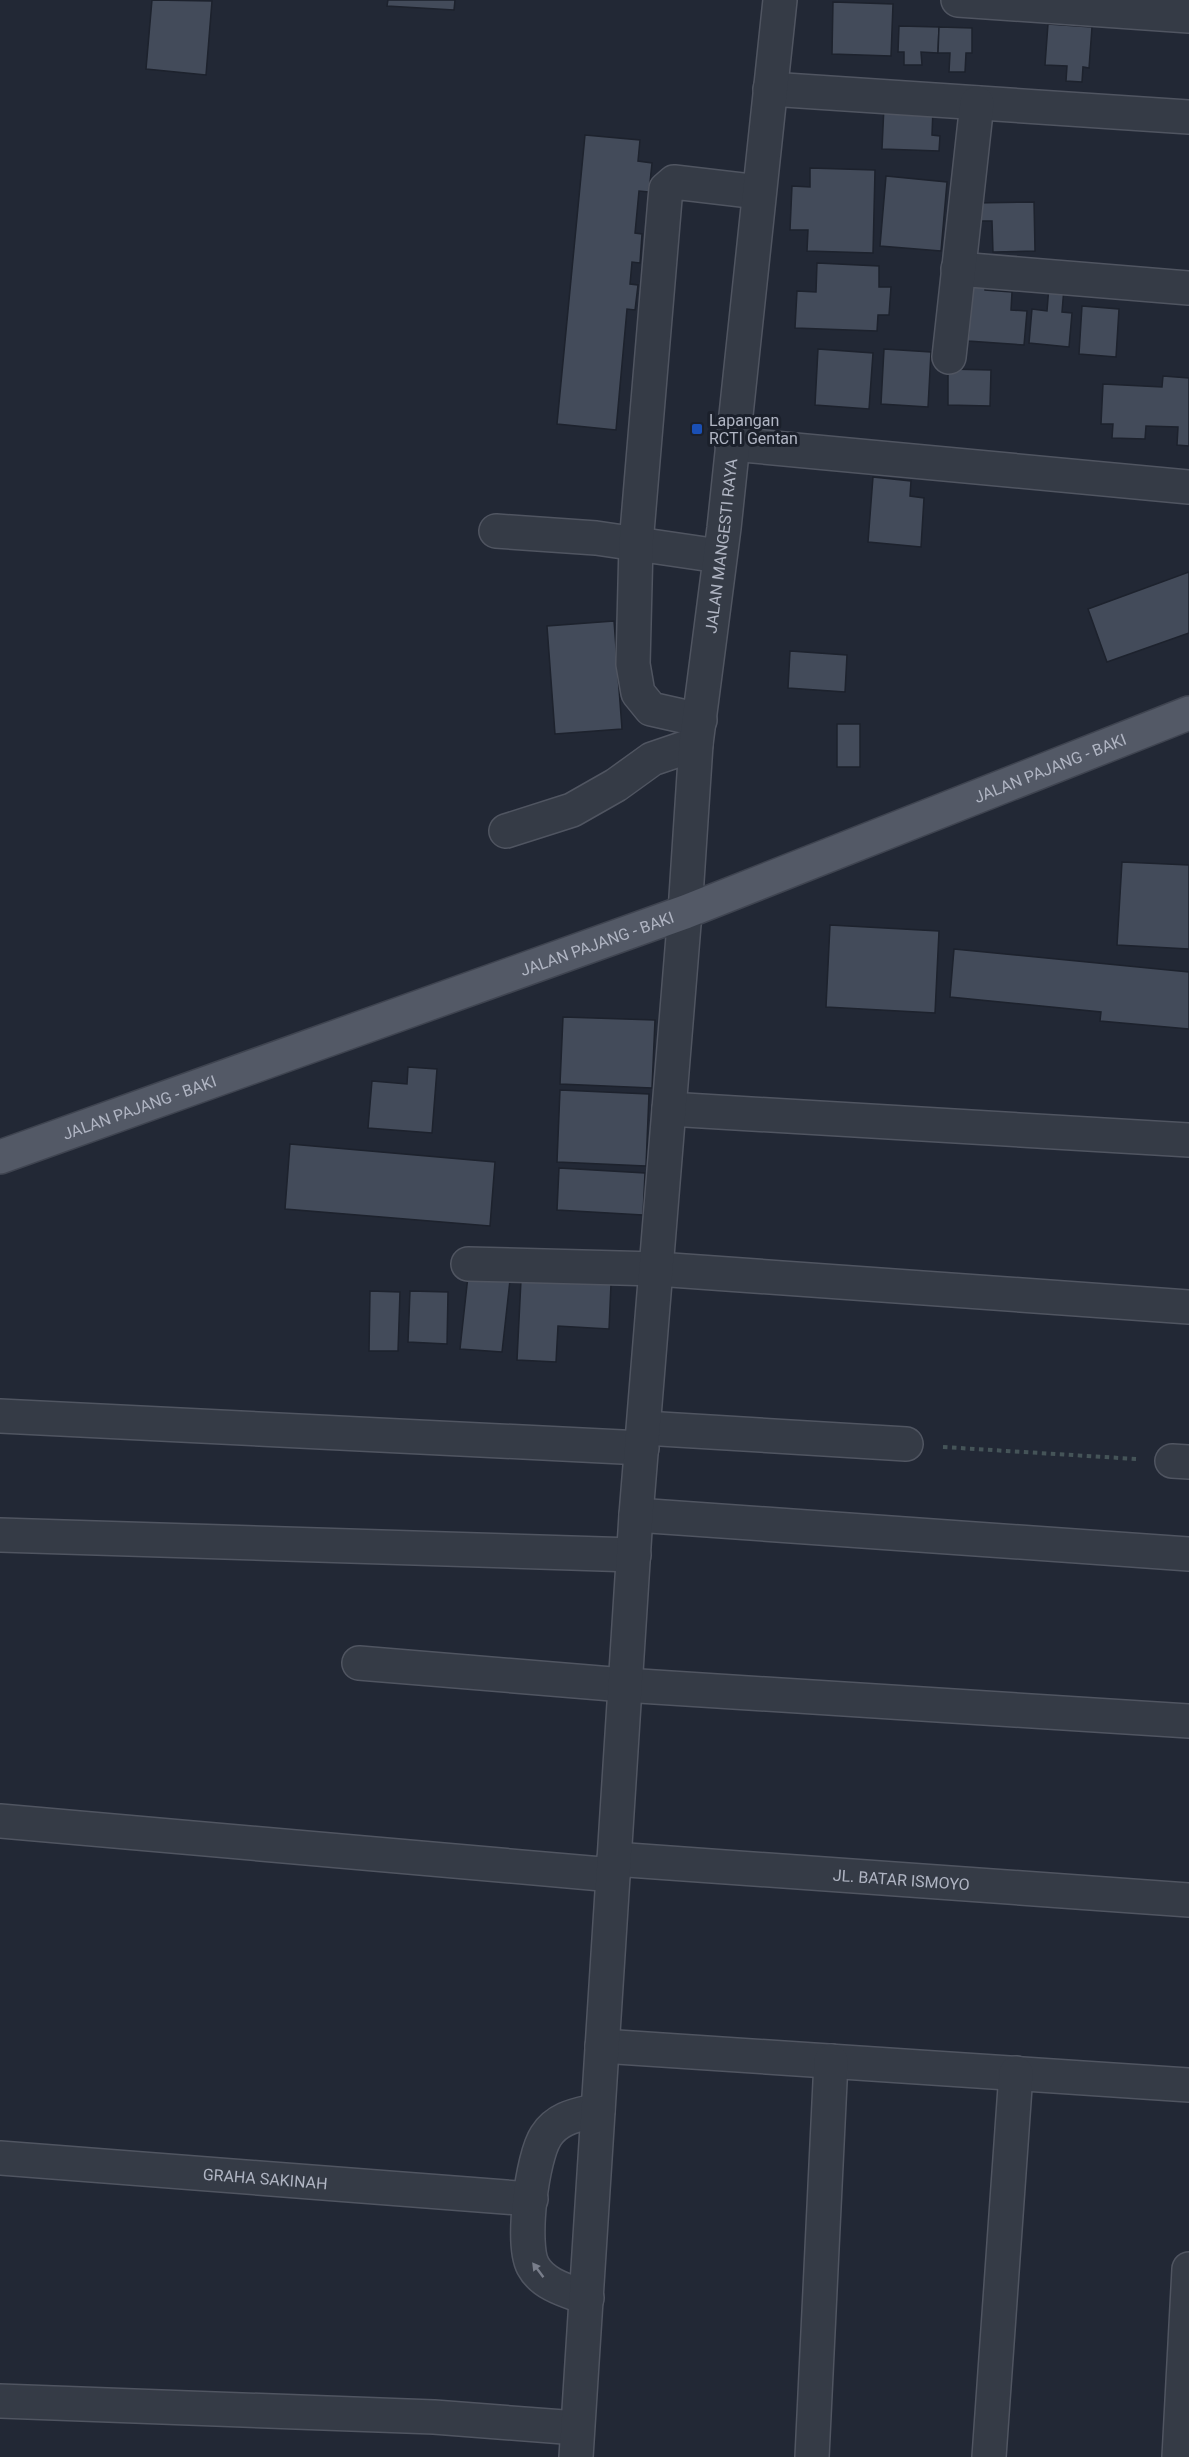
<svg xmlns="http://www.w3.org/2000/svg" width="1189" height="2457" font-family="Roboto,sans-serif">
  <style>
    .building { fill: #434b5a; stroke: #1d222d; stroke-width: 1.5 }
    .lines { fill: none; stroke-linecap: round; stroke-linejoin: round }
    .minor-casing { stroke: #505561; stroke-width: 36 }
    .major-casing { stroke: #3f4450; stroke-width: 36 }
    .path { stroke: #455458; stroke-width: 4; stroke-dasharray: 4.5 4.5; stroke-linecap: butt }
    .minor { stroke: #353b46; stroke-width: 33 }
    .major { stroke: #535966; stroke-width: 33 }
    .oneway { fill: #797e8b }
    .transit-dot { fill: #1a4fb4; stroke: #1b202b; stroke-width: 2 }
    .labels { text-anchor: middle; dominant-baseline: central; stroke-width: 6; stroke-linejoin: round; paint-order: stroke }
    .poi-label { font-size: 16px; fill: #b0b5c3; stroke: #1b202b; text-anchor: start }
    .street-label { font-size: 16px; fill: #b0b5c3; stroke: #1b202b }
  </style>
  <rect width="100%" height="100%" fill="#222835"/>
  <g class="building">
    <path d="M152,0L212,1L206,75L146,69Z"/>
    <path d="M388,0H455L454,10L387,6Z"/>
    <path d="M833,2L893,4L891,56L832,54Z"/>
    <path d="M1048,24L1092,27L1089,68L1083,67L1082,82L1066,81L1067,66L1045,65Z"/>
    <path d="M899,26L939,27L938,53L921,52L922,65H904V52H898Z"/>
    <path d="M939,27L972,28V53H966L965,72H949L950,53H938Z"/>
    <path d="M884,106L933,108L932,135L940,136L939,151L882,149Z"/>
    <path d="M585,135L640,140L638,161L652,163L649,192L639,191L635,233L642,234L640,263L632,262L630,284L638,285L635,310L627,309L616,430L557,424Z"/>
    <path d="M810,168L875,170L873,253L807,251L808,230H790L792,186L810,187Z"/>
    <path d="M886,176L947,182L941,251L880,246Z"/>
    <path d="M1034,202L1035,251L993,252L992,221H974L973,203Z"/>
    <path d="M817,263L879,266V287H891L889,315H878L877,331L795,328L797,291L816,292Z"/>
    <path d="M972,284L985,285V290L1012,292L1011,310L1027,311L1024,345L968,341Z"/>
    <path d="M1049,286L1064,288L1062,312L1072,313L1069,347L1029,343L1032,309L1047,311Z"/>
    <path d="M1082,306L1119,309L1116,357L1079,354Z"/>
    <path d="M818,349L873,353L869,409L815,405Z"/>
    <path d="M884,349L931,352L928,407L881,404Z"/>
    <path d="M948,369L991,370L990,406L948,405Z"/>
    <path d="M1163,376L1189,378V446L1177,445L1178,427L1146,426L1145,439L1112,438L1113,424H1101L1103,384L1162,387Z"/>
    <path d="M873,477L911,481L910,496L924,498L921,547L868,542Z"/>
    <path d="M1189,572V633L1107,662L1088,609Z"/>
    <path d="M614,621L622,729L555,734L547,626Z"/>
    <path d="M790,651L847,655L845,692L788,688Z"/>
    <rect x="837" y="724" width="23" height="43"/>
    <path d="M1122,862L1189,865V949L1117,945Z"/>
    <path d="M830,925L939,931L935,1013L826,1007Z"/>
    <path d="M954,949L1189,972V1029L1100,1021L1101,1012L950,997Z"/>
    <path d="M563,1017L655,1020L652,1088L560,1084Z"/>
    <path d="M408,1067L437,1069L432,1133L368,1128L372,1081L407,1084Z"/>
    <path d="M560,1090L649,1094L646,1166L557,1162Z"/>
    <path d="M290,1144L495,1162L490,1226L285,1209Z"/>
    <path d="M559,1168L645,1173L643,1215L557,1210Z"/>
    <path d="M468,1276L510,1280L502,1352L460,1349Z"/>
    <path d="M521,1280L611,1284L609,1329L558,1326L556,1362L517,1360Z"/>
    <path d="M370,1291L400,1292L398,1351H369Z"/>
    <path d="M410,1291L448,1292L447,1344L408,1342Z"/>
  </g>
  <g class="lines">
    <defs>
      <g id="minor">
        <path d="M958,0L1189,16"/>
        <path d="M770,89L1189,117"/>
        <path d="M958,269L1189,288"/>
        <path d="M949,357L977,103"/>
        <path d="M732,444L1189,487"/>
        <path d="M496,531L596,538L719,556"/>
        <path d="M700,720L651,709L638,693L633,664L636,544L665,199L666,189L674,182L759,192"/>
        <path d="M506,831L572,810L616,785L652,759L696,744"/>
        <path d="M669,1109L1189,1140"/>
        <path d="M468,1264L657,1269L1189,1307"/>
        <path d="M0,1416L642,1448"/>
        <path d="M644,1428L906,1444"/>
        <path d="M1172,1461L1189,1462"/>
        <path d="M636,1515L1189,1554"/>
        <path d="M0,1535L634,1555"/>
        <path d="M359,1663L624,1685L1189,1721"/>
        <path d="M0,1821L613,1875"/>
        <path id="s1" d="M614,1859L1189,1900"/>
        <path d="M602,2046L1189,2085"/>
        <path id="s2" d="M0,2158L531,2199"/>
        <path d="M587,2298C568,2291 543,2285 533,2266C521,2244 532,2157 546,2136C558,2117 578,2115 598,2110"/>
        <path d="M0,2401L434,2417L577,2428"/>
        <path id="s3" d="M576,2457L636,1515L685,912L696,744L724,528L780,0"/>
        <path d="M812,2457L831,2061"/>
        <path d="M989,2457L1016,2073"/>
        <path d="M1179,2457L1189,2269"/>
      </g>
      <g id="major">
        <path id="s4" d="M0,1157L685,912L1189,713"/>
      </g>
    </defs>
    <use href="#minor" class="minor-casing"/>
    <use href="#major" class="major-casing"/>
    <path class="path" d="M943,1447L1136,1459"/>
    <use href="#minor" class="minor"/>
    <use href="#major" class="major"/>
  </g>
  <defs><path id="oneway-solid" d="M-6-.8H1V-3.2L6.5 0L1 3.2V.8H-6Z" transform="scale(1.5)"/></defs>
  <use class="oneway" href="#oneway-solid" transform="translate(538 2270) rotate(-127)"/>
  <rect class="transit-dot" x="691" y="423" width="12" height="12" rx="3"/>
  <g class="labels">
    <g class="poi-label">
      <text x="709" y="420">Lapangan<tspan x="709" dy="18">RCTI Gentan</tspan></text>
    </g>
    <g class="street-label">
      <text stroke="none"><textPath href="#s3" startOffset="1917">JALAN MANGESTI RAYA</textPath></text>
      <text stroke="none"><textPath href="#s4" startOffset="1120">JALAN PAJANG - BAKI</textPath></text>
      <text stroke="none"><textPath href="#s4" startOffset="634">JALAN PAJANG - BAKI</textPath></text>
      <text stroke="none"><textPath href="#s4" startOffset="148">JALAN PAJANG - BAKI</textPath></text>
      <text stroke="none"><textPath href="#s1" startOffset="288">JL. BATAR ISMOYO</textPath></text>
      <text stroke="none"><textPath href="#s2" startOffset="266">GRAHA SAKINAH</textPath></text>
    </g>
  </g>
</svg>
